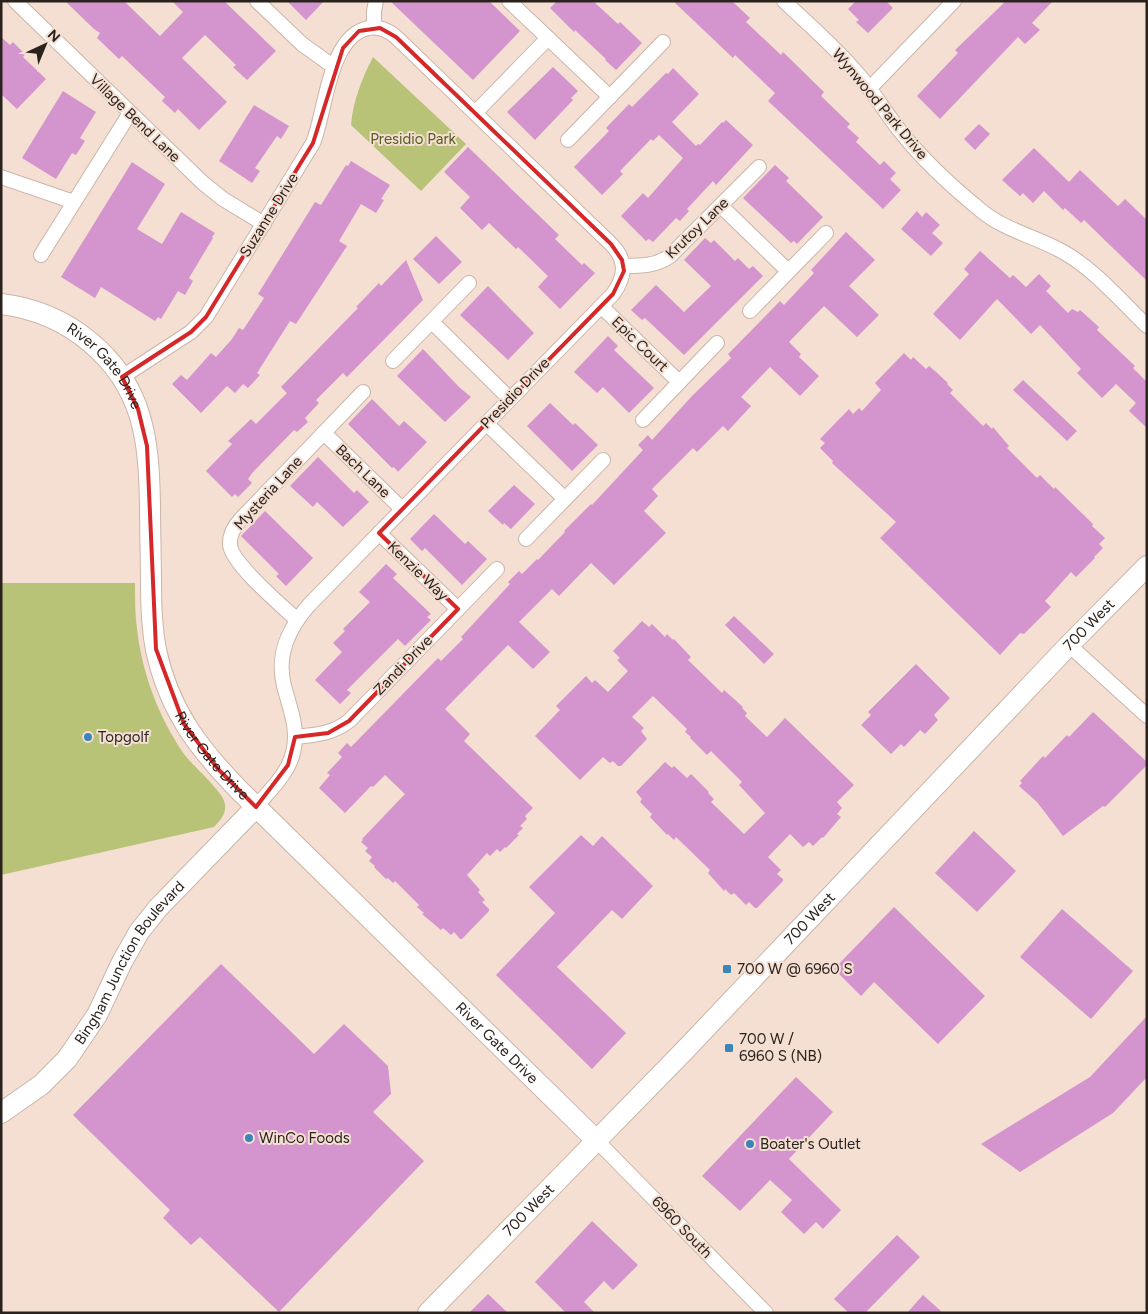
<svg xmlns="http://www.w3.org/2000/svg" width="1148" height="1314" font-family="Figtree,sans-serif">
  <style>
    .green { fill: #b8c378 }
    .building { fill: #d495ce }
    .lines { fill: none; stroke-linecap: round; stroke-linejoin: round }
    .street-casing { stroke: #cab5a9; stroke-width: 16 }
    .secondary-casing { stroke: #cab5a9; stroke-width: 22 }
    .street { stroke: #fff; stroke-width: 14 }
    .secondary { stroke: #fff; stroke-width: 20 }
    .marked { fill: none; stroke: #d62828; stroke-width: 4; stroke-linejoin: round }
    .poi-dot { fill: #3a86b9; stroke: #f4dfd2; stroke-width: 2 }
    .labels { text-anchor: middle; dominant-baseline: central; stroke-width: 4; stroke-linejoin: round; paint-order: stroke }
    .street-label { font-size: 15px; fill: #2a221d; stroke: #f4dfd2 }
    .park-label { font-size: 15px; fill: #555c20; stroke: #f4dfd2 }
    .poi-label { font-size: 15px; fill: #2a221d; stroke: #f4dfd2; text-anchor: start }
  </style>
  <rect width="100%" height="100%" fill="#f4dfd2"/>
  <g class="green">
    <path d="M373,57L466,144L421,191L351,125C353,101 362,78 373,57Z"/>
    <path d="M1,583H135C135,599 135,614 137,629C142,673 159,718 184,754C193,766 220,789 224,801C228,812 221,820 214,827L1,875Z"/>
  </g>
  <g class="building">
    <path d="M65,1H124L160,36L183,12L172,1H224L276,51L247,80L233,67L236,65L205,35L182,58L227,102L199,130L178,109L175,113L162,101L165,97L122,56L119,59L97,38L100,33L94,29Z"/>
    <path d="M287,1H324L306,20Z"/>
    <path d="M390,1H489L520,31L473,80Z"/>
    <path d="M557,1H593L618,24L620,22L642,43L616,70L605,60L606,59L575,30L574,32L550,8Z"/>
    <path d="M673,1H732L750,18L746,22L781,55L783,52L824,92L821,96L850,124L847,127L859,138L856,142L880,165L884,161L896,173L890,179L901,190L883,209L768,101L775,93L735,55L733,58Z"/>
    <path d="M856,1H886L893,8L868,33L856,22L859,20L848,9Z"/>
    <path d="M1006,1H1053L1032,23L1040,30L1025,44L1018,37L940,119L917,96L958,53L955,50Z"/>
    <path d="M1,37L10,45L13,42L25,54L23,57L46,79L17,109L1,94Z"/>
    <path d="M553,67L578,91L571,98L573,100L535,140L507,112Z"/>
    <path d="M673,68L699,94L672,122L696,146L698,144L700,145L722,122L723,123L726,120L753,145L716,185L713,181L687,209L689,211L680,221L676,218L653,242L649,239L646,241L621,216L643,193L648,198L683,158L659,135L653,141L651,139L620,171L623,174L602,195L574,167L609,131L606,128L629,104L632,107L666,73L668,74Z"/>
    <path d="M63,91L96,112L80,138L85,141L76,155L72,153L56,179L22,158Z"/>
    <path d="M254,105L289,126L281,139L277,136L255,168L260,171L252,183L219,161Z"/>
    <path d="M979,124L990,134L975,150L964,139Z"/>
    <path d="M468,147L559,235L555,239L582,265L584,263L595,273L560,309L538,287L548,276L518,247L516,249L489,223L482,230L460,208L470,197L444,172Z"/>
    <path d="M1034,148L1069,182L1080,170L1118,206L1125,199L1147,220V281L1084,220L1081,223L1065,208L1063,210L1044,191L1033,203L1023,193L1020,196L1002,180Z"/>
    <path d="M351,161L390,185L381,199L384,200L376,213L361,204L339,241L347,246L296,324L290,321L257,373L260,375L248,388L243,384L235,393L227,386L201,413L172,384L181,375L187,380L211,353L216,357L232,339L239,328L243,330L264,298L258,294L315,202L321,205L346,165L348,166Z"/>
    <path d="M132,162L165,184L137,229L162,244L181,212L215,233L212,237L213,238L189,278L193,281L185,295L178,291L161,319L158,317L155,321L101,287L95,298L61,277Z"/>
    <path d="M775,165L789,178L786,181L823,217L797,244L794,241L791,243L743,198Z"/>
    <path d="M917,211L922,217L926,212L940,225L932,233L943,243L931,256L901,229Z"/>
    <path d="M846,232L875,260L849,286L879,315L857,337L824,306L789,342L801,354L799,357L819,376L800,396L770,367L741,397L751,406L728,431L723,426L697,452L693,448L652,489L658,496L644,511L666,533L614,585L591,563L559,596L552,589L519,622L550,652L533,669L508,645L445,709L470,734L464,741L533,808L525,816L527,819L520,826L523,828L517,834L519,835L506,848L505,847L500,852L497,849L490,856L487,853L467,875L480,890L478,892L485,900L482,902L489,909V911L462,939H460L454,932L451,935L443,928L441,930L422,914L424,913L417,907L419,905L395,881L393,883L388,878L386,879L374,867L375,866L369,861L372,857L365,851L368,848L361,842L363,840L362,839L405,794L385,775L373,787L371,786L345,813L319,788L330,775L327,773L342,757L338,753L347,743L351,747L438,658L441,661L463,639L461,637L510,584L508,582L519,571L522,574L537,559L538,560L565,532L564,531L591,504L592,505L643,450L638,445L648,435L652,440L692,396L731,358L728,354L738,344L780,301L784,305L814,273L811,270Z"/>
    <path d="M436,236L462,262L439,284L413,259Z"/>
    <path d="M705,238L711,243L714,240L735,261L738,258L749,269L753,266L763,276L684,355L645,318L642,320L631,310L656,285L684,312L711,286L684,260Z"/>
    <path d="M980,251L1010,278L1013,275L1026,287L1039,274L1051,286L1046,291L1068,313L1072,309L1078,312L1080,310L1099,327L1097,330L1135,366L1133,368L1147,382V428L1129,411L1136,403L1116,384L1102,398L1077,373L1081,369L1040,325L1031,334L997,299L960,340L933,314L969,274L964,269Z"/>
    <path d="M406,260L423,300L347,377L343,373L316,400L319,403L305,418L308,422L297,432L294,430L253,472L248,479L252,483L238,497L235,494L232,497L206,471L232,444L228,441L251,419L256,424L287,393L281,387L358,308L356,307L379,283L381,286Z"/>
    <path d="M488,286L534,333L508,360L460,315Z"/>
    <path d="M608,336L618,346L614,350L654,388L629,413L603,387L597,393L574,372Z"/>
    <path d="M423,349L459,387L471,397L445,422L397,376Z"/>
    <path d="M904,353L911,360L913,357L926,369L929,366L935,371L948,383L947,384L953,390L950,393L983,426L986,423L992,429L993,427L1009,446L1007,448L1037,478L1040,475L1054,489L1055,487L1093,524L1092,526L1105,538L1099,544L1103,548L1094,557L1095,558L1076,577L1071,572L1045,601L1051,607L1024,634L1020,633L1000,655L880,538L896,522L832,463L833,461L820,448L825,443L820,439L849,409L853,414L859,408L862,411L881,390L875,383Z"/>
    <path d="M1023,380L1077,431L1067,441L1013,390Z"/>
    <path d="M372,399L399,426L404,421L427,442L398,472L394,467L392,468L348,424Z"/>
    <path d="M550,403L573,425L575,423L598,445L572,471L527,426Z"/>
    <path d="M318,457L354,493L357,490L369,502L343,527L317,502L313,507L290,486Z"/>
    <path d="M514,485L535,504L511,529L504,523L503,525L488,511Z"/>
    <path d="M265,511L313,558L286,586L276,576L279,574L241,536Z"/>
    <path d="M434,514L465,544L468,541L487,559L462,585L425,548L422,551L410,539Z"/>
    <path d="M386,564L397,574L393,578L431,614L427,617L431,620L405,646L398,639L347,690L351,693L340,704L315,680L342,652L333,643L345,631L343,629L370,602L359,592Z"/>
    <path d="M734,616L774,654L764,664L725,625Z"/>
    <path d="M642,621L649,627L652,624L665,637L667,634L673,640L674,639L691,657L688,660L722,693L724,690L743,707L742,708L747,713L745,716L767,737L785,718L854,785L837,802L842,808L837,814L841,817L823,838L822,837L813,846L809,842L803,847L790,834L768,857L781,870L777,874L783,879V881L757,908H755L749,902L746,905L734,893L731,895L725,889L724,891L708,873L710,870L676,837L674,840L668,834L667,835L650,817L652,814L640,802L642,799L636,792L665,762L672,768L674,766L687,778L691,774L709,792L708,793L714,799L711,802L744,834L765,813L739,785L742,782L711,751L707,755L690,738L691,737L685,732L687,729L653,696L632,717L644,728L641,731L647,739L621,766H618L613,761L610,763L603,757L580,780L535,736L560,710L556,706L586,676L592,683L595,680L608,692L628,671L617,660L620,658L613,651Z"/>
    <path d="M916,664L950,698L934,715L938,720L925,734L920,730L904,747L901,744L891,754L861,725L871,715L868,712Z"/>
    <path d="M1093,712L1147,762V765L1105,807L1103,806L1063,836L1037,802L1019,786L1022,783L1020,781L1043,756L1045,758L1067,735L1069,737Z"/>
    <path d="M974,831L1016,871L977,912L935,873Z"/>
    <path d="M581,835L593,846L602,836L653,886L622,919L612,910L557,967L626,1033L592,1069L496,975L555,913L529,887Z"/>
    <path d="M894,907L985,996L938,1044L874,982L861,996L834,969Z"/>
    <path d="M1062,909L1133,971L1091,1019L1020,957Z"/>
    <path d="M221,964L314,1054L344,1024L388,1066L391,1094L373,1112L424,1161L279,1312L200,1237L191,1245L163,1218L170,1210L73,1115Z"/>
    <path d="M1147,1016V1077L1113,1113L1020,1172L981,1144L1090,1077Z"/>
    <path d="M796,1077L833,1112L789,1159L841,1210L823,1229L816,1222L804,1234L781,1212L792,1200L770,1180L740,1211L702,1176Z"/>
    <path d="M592,1221L638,1265L613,1290L604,1281L584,1302L595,1313H566L535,1282Z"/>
    <path d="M897,1235L920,1257L865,1313H849L834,1299Z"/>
    <path d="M488,1294L508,1313H469Z"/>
    <path d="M923,1295L943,1313H907Z"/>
  </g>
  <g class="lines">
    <defs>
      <g id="street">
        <path d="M15,1L203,183L223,199L264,224"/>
        <path d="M257,1L302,44L334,67"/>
        <path d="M509,1L610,97"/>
        <path d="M784,1C809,25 835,47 857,73C873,91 885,112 900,131C922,159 950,185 978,208C1004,231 1036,236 1065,253C1096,271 1121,301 1147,326"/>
        <path d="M374,27V11L376,1"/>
        <path d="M870,88L954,1"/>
        <path d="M475,113L548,38"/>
        <path d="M568,140L663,42"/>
        <path d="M1,177L74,202"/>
        <path d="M721,206L788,271"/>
        <path d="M41,255L130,113"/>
        <path d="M624,266C641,266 656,266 670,256L759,167"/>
        <path d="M601,306L679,382"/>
        <path d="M750,311L826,233"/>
        <path d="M432,322L510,399"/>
        <path d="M393,361L469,283"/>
        <path d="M122,377L191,332L206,317L313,143C326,112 328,37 368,28C379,26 388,30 396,37L611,244C627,260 626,276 613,294L309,605C289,628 276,654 284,686C290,709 299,729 293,753C288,774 269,791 256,807"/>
        <path d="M643,420L717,343"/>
        <path d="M486,423L565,499"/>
        <path d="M324,433L402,509"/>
        <path d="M379,533L458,609"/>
        <path d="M526,539L603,460"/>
        <path d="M297,620C281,605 232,564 230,545C229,535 234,527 240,520L363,392"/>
        <path d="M1069,645L1147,716"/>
        <path d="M295,737C316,735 332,734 349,721L497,569"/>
        <path d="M597,1141L766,1313"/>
      </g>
      <g id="secondary">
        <path id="s1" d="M1,304C34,308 65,321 90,342C144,387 149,441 150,506C150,533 151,559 151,586C151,607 152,629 156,650C169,710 198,748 240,791L597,1141"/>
        <path id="s2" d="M1,1113L41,1085L67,1059L97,1015L122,962L139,932L158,908L256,807"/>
        <path id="s3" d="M428,1313L684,1051L1069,645L1147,566"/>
      </g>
    </defs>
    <use href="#street" class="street-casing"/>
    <use href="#secondary" class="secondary-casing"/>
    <use href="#street" class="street"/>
    <use href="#secondary" class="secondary"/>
  </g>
  <path class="marked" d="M380,28L396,37L611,244L622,260L624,271L613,294L379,533L458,609L349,721L328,733L295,737L288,765L256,807L218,769L184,724L156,649L147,446L138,409L122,377L191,332L206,317L313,143L343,48L359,31Z"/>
  <g class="poi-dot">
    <circle cx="88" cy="737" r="5"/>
    <rect x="722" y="964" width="10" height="10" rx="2.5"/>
    <rect x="724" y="1043" width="10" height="10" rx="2.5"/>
    <circle cx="249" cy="1138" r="5"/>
    <circle cx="750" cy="1144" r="5"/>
  </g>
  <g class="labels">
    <g class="street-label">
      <text transform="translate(880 104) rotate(50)">Wynwood Park Drive</text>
      <text transform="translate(135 118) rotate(44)">Village Bend Lane</text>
      <text transform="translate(269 215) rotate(-58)">Suzanne Drive</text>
      <text transform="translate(697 228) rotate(-44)">Krutoy Lane</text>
      <text transform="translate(640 344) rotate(44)">Epic Court</text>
      <text stroke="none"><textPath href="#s1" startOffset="126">River Gate Drive</textPath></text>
      <text transform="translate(515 393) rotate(-46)">Presidio Drive</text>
      <text transform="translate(363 471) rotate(44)">Bach Lane</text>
      <text transform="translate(268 493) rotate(-48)">Mysteria Lane</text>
      <text transform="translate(418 571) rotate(44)">Kenzie Way</text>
      <text stroke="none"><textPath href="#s3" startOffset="954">700 West</textPath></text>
      <text transform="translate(403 665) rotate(-46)">Zandi Drive</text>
      <text stroke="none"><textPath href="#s1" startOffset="545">River Gate Drive</textPath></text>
      <text stroke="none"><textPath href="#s3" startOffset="549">700 West</textPath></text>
      <text stroke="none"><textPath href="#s2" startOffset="201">Bingham Junction Boulevard</textPath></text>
      <text stroke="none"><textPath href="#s1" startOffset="950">River Gate Drive</textPath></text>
      <text stroke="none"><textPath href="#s3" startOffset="144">700 West</textPath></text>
      <text transform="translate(682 1227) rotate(46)">6960 South</text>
    </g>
    <g class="park-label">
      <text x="413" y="139">Presidio Park</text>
    </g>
    <g class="poi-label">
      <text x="98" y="737">Topgolf</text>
      <text x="737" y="969">700 W @ 6960 S</text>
      <text x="739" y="1039">700 W /<tspan x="739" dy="17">6960 S (NB)</tspan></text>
      <text x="259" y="1138">WinCo Foods</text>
      <text x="760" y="1144">Boater's Outlet</text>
    </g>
  </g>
  <rect width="1148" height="1314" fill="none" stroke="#2a221d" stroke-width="5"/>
  <g transform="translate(45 45) rotate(44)" stroke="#f4dfd2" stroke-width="4" paint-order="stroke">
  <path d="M0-4L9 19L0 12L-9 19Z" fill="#2a221d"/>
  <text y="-8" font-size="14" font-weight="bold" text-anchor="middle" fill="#2a221d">N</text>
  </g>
</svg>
